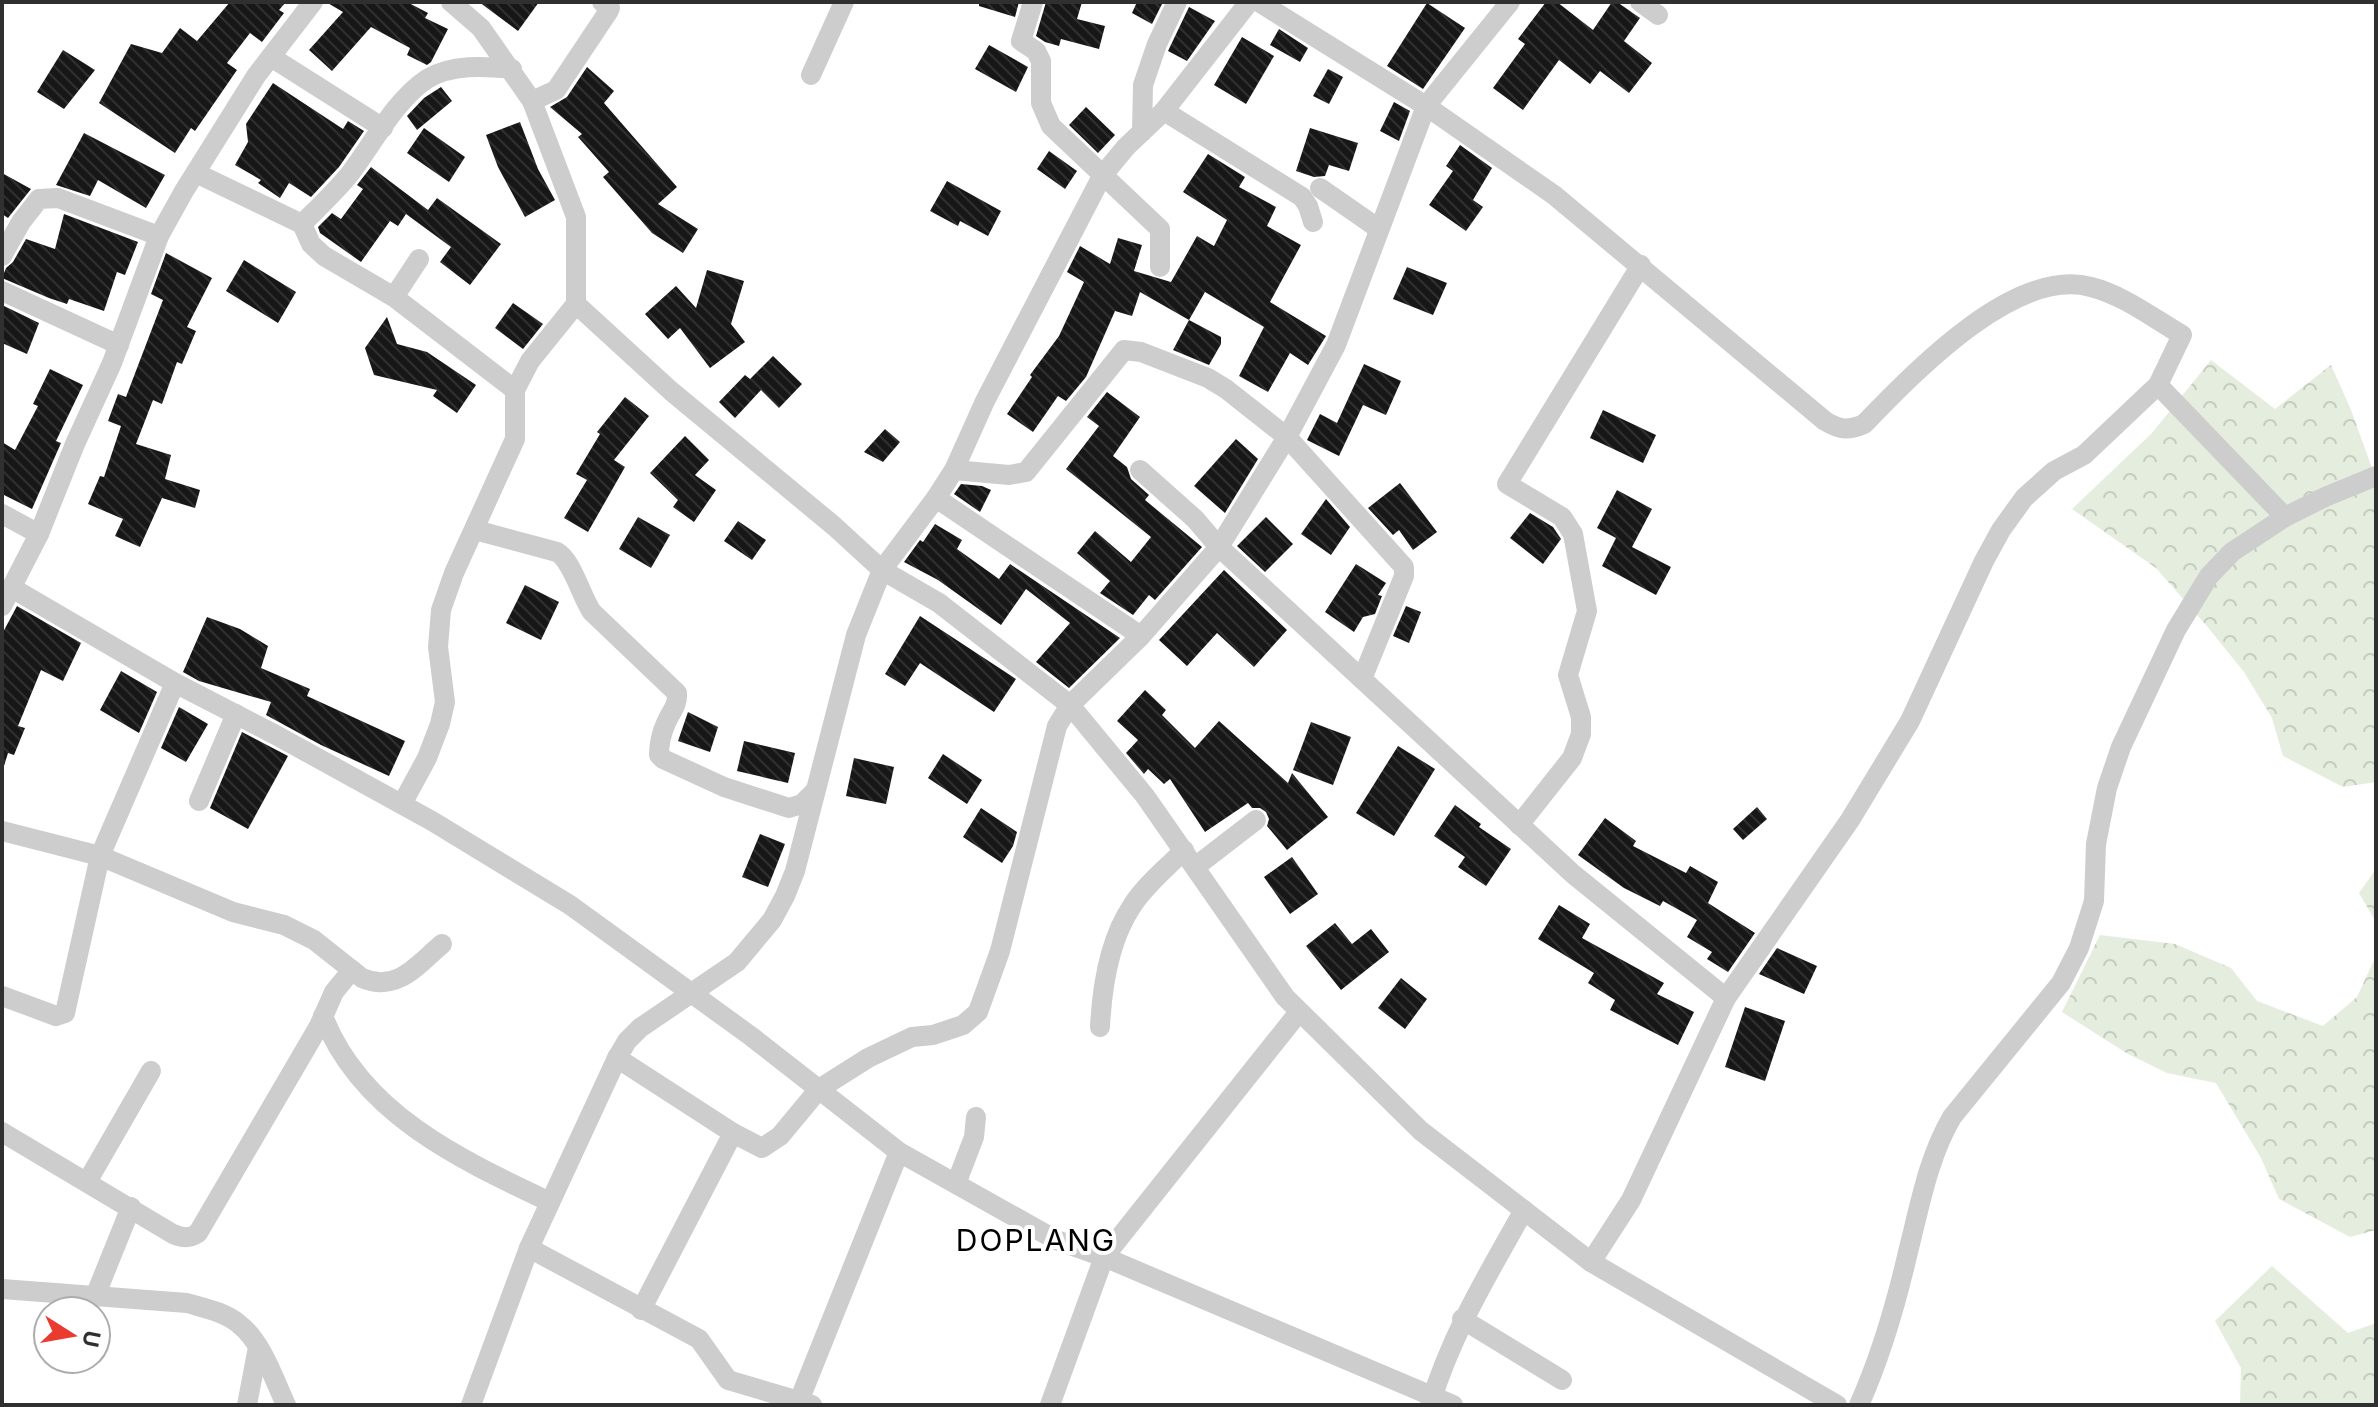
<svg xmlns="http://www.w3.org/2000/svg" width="2378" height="1407" font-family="Inter,sans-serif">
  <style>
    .forest { fill: url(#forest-crowns) }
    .building { fill: url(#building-back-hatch) }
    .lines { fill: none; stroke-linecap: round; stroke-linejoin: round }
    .minor { stroke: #cdcdcd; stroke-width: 20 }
    .labels { text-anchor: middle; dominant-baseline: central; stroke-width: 8; stroke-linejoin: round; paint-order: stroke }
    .quarter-label { font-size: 30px; letter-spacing: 2px; fill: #000; stroke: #fff }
  </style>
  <defs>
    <pattern id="forest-crowns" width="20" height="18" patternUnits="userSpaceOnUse" patternTransform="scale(2)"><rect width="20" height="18" fill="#e4edde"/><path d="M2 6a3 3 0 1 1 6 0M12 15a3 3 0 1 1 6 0" fill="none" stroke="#c4ccbf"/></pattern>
    <pattern id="building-back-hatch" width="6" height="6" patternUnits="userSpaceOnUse" patternTransform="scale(2)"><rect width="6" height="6" fill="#171717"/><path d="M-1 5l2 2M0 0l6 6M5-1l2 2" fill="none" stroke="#303030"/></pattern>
  </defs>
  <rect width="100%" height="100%" fill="#fff"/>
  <g class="forest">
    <path d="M2211,360L2275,409L2331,365L2351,410L2376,479V782L2343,787L2283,756L2272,718L2244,672L2206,625L2156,568L2072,509L2152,433Z"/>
    <path d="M2376,869V922L2359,893Z"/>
    <path d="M2100,935L2175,944L2231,968L2257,1001L2323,1026L2357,997L2376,956V1230L2350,1237L2279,1199L2261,1158L2216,1083L2167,1073L2128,1054L2062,1012Z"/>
    <path d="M2272,1266L2348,1333L2376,1323V1405H2240L2241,1368L2215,1321Z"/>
  </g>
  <g class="building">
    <path d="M230,2H286L279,10L284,13L262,42L250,33L227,63L237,70L195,131L191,128L175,153L99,103L131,44L162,53L180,28L197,41Z"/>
    <path d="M326,2H407L428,13L425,18L448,29L431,62L427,65L407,55L410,48L371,27L332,71L309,50L343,12Z"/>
    <path d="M479,2H539L518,31Z"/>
    <path d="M979,2H1019L1015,17L979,6Z"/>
    <path d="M1046,2H1082L1077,19L1105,26L1099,49L1061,39L1059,46L1045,42L1036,36Z"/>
    <path d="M1137,2H1163L1152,24L1132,13Z"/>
    <path d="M1546,2H1557L1593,30L1612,2H1617L1640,18L1624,41L1652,63L1629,93L1600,71L1590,84L1559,60L1523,110L1493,88L1525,44L1518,39Z"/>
    <path d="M1427,3L1465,28L1423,89L1387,66Z"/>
    <path d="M1189,7L1215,21L1187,61L1168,51Z"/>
    <path d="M1279,29L1308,48L1300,62L1270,45Z"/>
    <path d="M1242,37L1274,56L1246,104L1214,85Z"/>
    <path d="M989,45L1028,67L1016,92L975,69Z"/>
    <path d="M63,50L95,70L64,109L37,92Z"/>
    <path d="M587,67L614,91L604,103L677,187L658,204L698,229L683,253L652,233L603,177L609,172L578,137L582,134L550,107L567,97Z"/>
    <path d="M1328,69L1343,77L1329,104L1313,96Z"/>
    <path d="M273,83L343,129L348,121L364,131L339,167L311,197L289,183L280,198L258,183L261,180L235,165L248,142L246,124Z"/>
    <path d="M441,87L452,101L417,130L407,116L424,98Z"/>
    <path d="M1394,102L1410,111L1399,141L1380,131Z"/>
    <path d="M1086,107L1115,135L1098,153L1069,125Z"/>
    <path d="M520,122L538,169L555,200L525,217L498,167L486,135Z"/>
    <path d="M424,128L465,157L449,182L407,153Z"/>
    <path d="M1310,128L1358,143L1349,171L1329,165L1325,176L1314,177L1296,171Z"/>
    <path d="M84,133L165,175L146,208L98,180L90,196L56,185Z"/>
    <path d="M1460,145L1492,168L1473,200L1483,207L1466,231L1429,205L1453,171L1446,166Z"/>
    <path d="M1049,151L1077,171L1065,189L1037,169Z"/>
    <path d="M1208,154L1245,177L1239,187L1276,207L1267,226L1301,245L1270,302L1326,336L1308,365L1290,353L1268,392L1239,376L1264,327L1205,292L1189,320L1140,292L1132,316L1115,311L1086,377L1066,401L1058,396L1033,432L1007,414L1032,377L1030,375L1059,336L1084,282L1067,272L1080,246L1110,264L1118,238L1142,245L1134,271L1171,282L1197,236L1214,246L1227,220L1183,192Z"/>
    <path d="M371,167L428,210L437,198L501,244L470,285L440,262L451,247L406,214L398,226L390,221L361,262L320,233L318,227L332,213L341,219L363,189L357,185Z"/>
    <path d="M2,173L31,189L8,218L2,214Z"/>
    <path d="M947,181L1001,211L988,236L960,221L958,226L930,211Z"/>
    <path d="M64,214L138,242L125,275L117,272L104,311L69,299L67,304L49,298L2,278L6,268L13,262L26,239L55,249Z"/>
    <path d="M166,253L212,278L187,327L196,331L182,364L177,362L162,404L153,400L136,444L171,455L165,479L200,490L195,508L162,498L140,547L115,536L123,519L88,504L100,476L104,477L121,426L108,421L118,394L126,397L163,300L151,294Z"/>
    <path d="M244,260L296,292L278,323L226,291Z"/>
    <path d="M1407,267L1447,283L1433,315L1393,299Z"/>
    <path d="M707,270L744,281L731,324L745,342L710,368L680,328L668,339L645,314L676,286L696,308Z"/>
    <path d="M513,303L543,324L523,349L495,328Z"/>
    <path d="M2,305L39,323L27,354L2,343Z"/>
    <path d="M387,317L397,344L427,352L476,385L457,413L433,396L437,390L374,375L365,348Z"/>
    <path d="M1189,320L1221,337V344L1209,365L1173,350Z"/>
    <path d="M773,356L802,384L779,408L761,390L735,418L719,402L745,375L750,379Z"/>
    <path d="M1364,364L1401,381L1386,415L1363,405L1339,456L1307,440L1320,414L1337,423Z"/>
    <path d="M50,369L83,385L56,441L61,443L32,509L2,494V442L15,450L38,406L33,404Z"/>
    <path d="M1107,392L1140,417L1113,456L1127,467L1131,479L1149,495L1145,500L1202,547L1155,600L1149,595L1133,615L1100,593L1110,581L1077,553L1095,531L1131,562L1151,537L1066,469L1099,426L1087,417Z"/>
    <path d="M625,397L649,416L614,460L625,467L588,532L564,518L587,480L576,474L600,434L597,432Z"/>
    <path d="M1603,410L1656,435L1643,463L1590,438Z"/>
    <path d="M885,429L900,442L883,462L864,452Z"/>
    <path d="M685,436L709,460L695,475L716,490L694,522L673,507L678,500L650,473Z"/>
    <path d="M1236,439L1258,459L1225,513L1194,486Z"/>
    <path d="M1400,483L1437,532L1413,550L1399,530L1393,535L1368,508Z"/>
    <path d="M961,484L982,486L991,490L980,512L954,494Z"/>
    <path d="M1617,490L1652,509L1632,547L1671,567L1656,595L1602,566L1616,538L1597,528Z"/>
    <path d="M1326,499L1350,527L1331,555L1301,534Z"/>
    <path d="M1530,513L1553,527L1561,539L1543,564L1510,538Z"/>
    <path d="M638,517L670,535L651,568L619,549Z"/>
    <path d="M1266,517L1293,544L1265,572L1237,546Z"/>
    <path d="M738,521L766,540L752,560L724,541Z"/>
    <path d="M935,524L962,540L957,549L999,579L1010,564L1120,638L1069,688L1036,662L1070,623L1026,589L1001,625L938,580L904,562L920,540L923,542Z"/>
    <path d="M1356,564L1386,583L1378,595L1382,596L1375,614L1363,617L1354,632L1325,612Z"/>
    <path d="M1224,570L1287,630L1254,667L1217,633L1187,666L1159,640Z"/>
    <path d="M525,585L559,602L541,640L506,623Z"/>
    <path d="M17,606L81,643L63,681L41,670L18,726L25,728L14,755L8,753L4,766L2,634Z"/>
    <path d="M1406,606L1421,612L1409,643L1393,636Z"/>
    <path d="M920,616L1016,679L994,712L920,663L905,686L885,674Z"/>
    <path d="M207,617L240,629L268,646L261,668L310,689L307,696L405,741L389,776L321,745L266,715L271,702L199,681L183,672Z"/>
    <path d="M121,671L157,692L139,733L100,710Z"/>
    <path d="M1145,690L1166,710L1162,715L1195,748L1219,721L1288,783L1292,773L1328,817L1287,850L1267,826L1269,819L1266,812L1260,808H1252L1248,803L1205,832L1170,779L1164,784L1148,769L1144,774L1126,753L1138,740L1117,721Z"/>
    <path d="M179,707L208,724L186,762L161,748Z"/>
    <path d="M688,712L718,727L710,752L678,741Z"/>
    <path d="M1311,722L1351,737L1333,785L1293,770Z"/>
    <path d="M242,732L288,756L248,829L210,808Z"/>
    <path d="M744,741L795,753L788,783L737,771Z"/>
    <path d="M1398,746L1435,769L1394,836L1356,813Z"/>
    <path d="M943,754L982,780L967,804L928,778Z"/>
    <path d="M854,758L894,767L886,804L846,796Z"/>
    <path d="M1455,805L1481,824L1479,827L1511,849L1486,886L1458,867L1465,857L1434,836Z"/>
    <path d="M1757,807L1767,819L1743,840L1733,829Z"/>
    <path d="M981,808L1017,832L1013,846L1002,863L963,837Z"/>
    <path d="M1605,818L1636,841L1633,846L1686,873L1690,866L1718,882L1708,903L1755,933L1728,972L1707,959L1712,952L1687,937L1697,920L1663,901L1660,906L1624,888L1578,855Z"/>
    <path d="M760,834L785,844L768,887L742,877Z"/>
    <path d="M1292,857L1318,894L1290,914L1264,877Z"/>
    <path d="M1559,905L1590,924L1582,938L1664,983L1657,994L1694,1012L1678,1045L1610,1010L1615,1000L1588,983L1594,973L1538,939Z"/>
    <path d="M1335,923L1352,944L1371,929L1389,952L1341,990L1306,946Z"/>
    <path d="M1777,948L1817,966L1804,994L1759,974Z"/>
    <path d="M1401,978L1427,999L1405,1029L1378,1008Z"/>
    <path d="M1745,1007L1785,1021L1765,1081L1725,1067Z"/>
  </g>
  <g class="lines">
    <g class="minor">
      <path d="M451,2L481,28L532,101L576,217V304L671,391L834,526L882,570L939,603L1070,705L1145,796L1285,997L1421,1131L1591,1262L1837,1405"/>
      <path d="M1033,2L1021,41L1036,51L1041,61V103L1051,126L1160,229V267"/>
      <path d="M1259,2L1426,106L1554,195L1825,421C1840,430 1848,431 1864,424C1912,375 2014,266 2091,287C2123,295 2153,318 2182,335L2158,385L2084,455L2054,471L2024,498L2001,530L1984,561L1910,721L1850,820L1726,998L1631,1200L1591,1262"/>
      <path d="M1640,2L1658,15"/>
      <path d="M271,57L383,128"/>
      <path d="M811,75L844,2"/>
      <path d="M532,101L556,90L608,12L610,8L602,2"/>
      <path d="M1164,111L1302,197L1308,206L1313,222"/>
      <path d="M1142,132L1143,85L1157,44L1177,2"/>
      <path d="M196,173L302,224L311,244L324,256L394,297L515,390V439L454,573L441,610L438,647L445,702L440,724L427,758L402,804"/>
      <path d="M1320,188L1379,229"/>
      <path d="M302,224C318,208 335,192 349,175C373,144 394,101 427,79C451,64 485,66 512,69"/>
      <path d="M2,256L21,222L39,199L58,198L159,236"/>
      <path d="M2,291L119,345"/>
      <path d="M394,297L419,259"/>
      <path d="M2158,385L2285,517"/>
      <path d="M515,390L530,361L576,304"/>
      <path d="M954,470L1009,475L1026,472L1124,350L1141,352L1208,378L1226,389L1287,437L1404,567V576L1362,679"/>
      <path d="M1140,470L1195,519L1219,547L1573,874L1726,998"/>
      <path d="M936,498L1141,636"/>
      <path d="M2,514L39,534"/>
      <path d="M475,530L557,552C572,560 581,596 592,612L677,693C678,706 671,711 666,723C662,732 659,744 659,755L663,759L724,787L789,808L802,804L814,792"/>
      <path d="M12,588L175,683L274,734L432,821L570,905L752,1037L899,1152L1056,1240L1104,1257L1453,1405"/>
      <path d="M2,606L39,534L75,444L112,363L159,236L184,191L256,76L313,2"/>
      <path d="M199,801L236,714"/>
      <path d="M1519,825L1572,758L1581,734V717L1568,675L1587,611L1573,534L1562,517L1507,484L1641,265"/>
      <path d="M2,831L100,856L233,912L284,925L314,940L362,978C397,993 417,965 442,944"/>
      <path d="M1195,867L1256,820"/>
      <path d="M2,996L56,1016L65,1013L100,856L175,683"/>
      <path d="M323,1016C361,1114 461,1160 550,1202"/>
      <path d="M1100,1027C1102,987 1109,940 1132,906C1145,885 1167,868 1184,850"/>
      <path d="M617,1058L627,1041L640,1028L737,962L772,920L785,896L795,871L856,635L882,570L936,498L954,470L985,401L1102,176L1126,147L1164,111L1249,2"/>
      <path d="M2,1132L173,1234C182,1238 189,1239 198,1233L319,1026L334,992L352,970"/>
      <path d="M87,1182L151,1071"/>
      <path d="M956,1184L974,1137L976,1117"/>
      <path d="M529,1248L699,1339L728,1380L799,1401L798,1405"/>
      <path d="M2,1289L187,1303C204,1308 225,1312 239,1324C262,1342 274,1379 286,1405"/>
      <path d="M96,1294L131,1207"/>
      <path d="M641,1310L733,1133"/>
      <path d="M1462,1319L1562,1380"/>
      <path d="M247,1405L258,1347"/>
      <path d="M471,1405L529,1248L617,1058L733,1133L762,1148L780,1136L819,1089L868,1058L912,1037L933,1035L963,1025L978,1012L1000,951L1057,726L1070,705L1141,636L1219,547L1287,437L1336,345L1426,106L1510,2"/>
      <path d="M812,1405L799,1401L899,1152"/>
      <path d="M1050,1405L1104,1257L1299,1012"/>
      <path d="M1430,1405C1451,1335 1488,1274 1524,1210"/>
      <path d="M1859,1405C1881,1356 1896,1304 1908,1252C1920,1205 1928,1158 1952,1117L2061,983L2079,948L2094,901L2096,844L2107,788L2121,747L2176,630L2209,576L2232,552L2285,517L2325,497L2376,476"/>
    </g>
  </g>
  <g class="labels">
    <g class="quarter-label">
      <text x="1036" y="1240">DOPLANG</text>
    </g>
  </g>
  <rect width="2378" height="1407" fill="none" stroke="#303030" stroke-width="8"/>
  <g transform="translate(72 1335) rotate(101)"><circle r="38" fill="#ffffff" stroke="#acacac" stroke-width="2"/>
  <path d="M0-6L14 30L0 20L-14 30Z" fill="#eb3a2f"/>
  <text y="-12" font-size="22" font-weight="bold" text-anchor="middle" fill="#303030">U</text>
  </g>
</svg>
